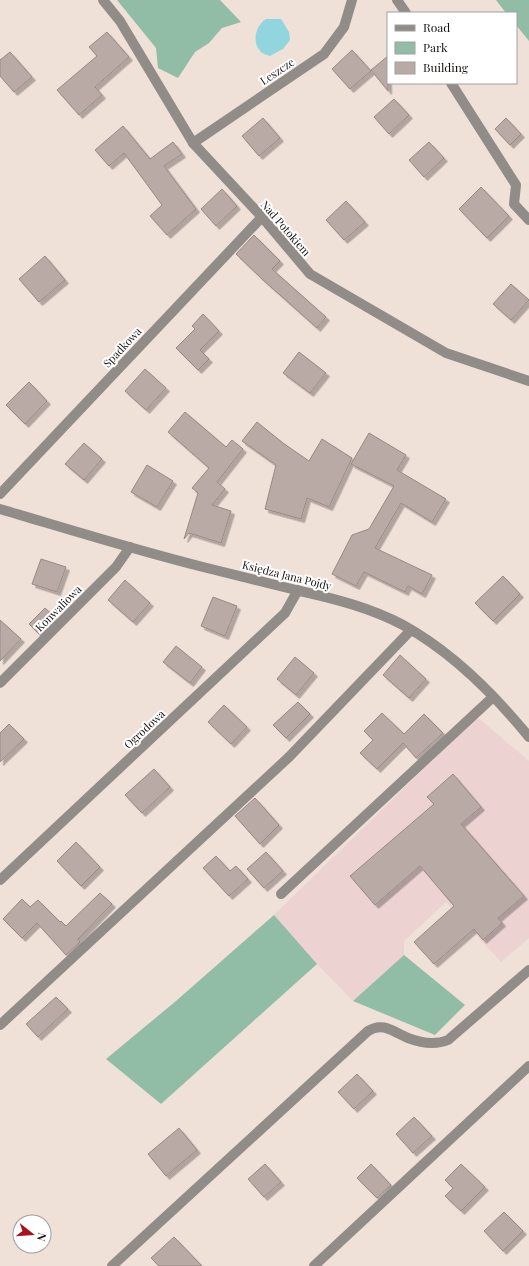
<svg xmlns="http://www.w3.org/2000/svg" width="529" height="1266" font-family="'Playfair Display',serif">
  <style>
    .education { fill: #edd2d2 }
    .green { fill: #91bda7 }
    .water { fill: #91d6de }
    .building { fill: #baaaa5; stroke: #988985; filter: url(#shadow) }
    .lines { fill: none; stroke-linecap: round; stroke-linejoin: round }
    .service { stroke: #928c89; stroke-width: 10 }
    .minor { stroke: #928c89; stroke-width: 10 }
    .tertiary { stroke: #928c89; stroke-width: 10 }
    .labels { text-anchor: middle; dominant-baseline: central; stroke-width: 4; stroke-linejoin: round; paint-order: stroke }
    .street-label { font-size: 11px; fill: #17120f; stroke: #fff }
  </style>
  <defs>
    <filter id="shadow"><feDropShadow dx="3.5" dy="3.5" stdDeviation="0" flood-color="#0004"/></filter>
  </defs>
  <rect width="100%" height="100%" fill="#efe0d8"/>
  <path class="education" d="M477,717L529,761V938L501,962L446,902L404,941V955L353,1001L317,964L219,1051L176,1001L274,915Z"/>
  <g class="green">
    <path d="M117,0H220L241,22L222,28L209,43L195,52L178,78L158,68L156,48Z"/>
    <path d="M496,0H529V41L516,25V13H506Z"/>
    <path d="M274,915L317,964L161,1104L106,1059L176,1001Z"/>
    <path d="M404,955L465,1005L435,1035L353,1001Z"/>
  </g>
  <path class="water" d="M266,19H281L289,32L290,40L283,49L270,56C267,55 263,54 261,52C251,42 256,25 266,19Z"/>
  <g class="building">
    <path d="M107,32L129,57L95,87L102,95L79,115L57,90L97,56L89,47Z"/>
    <path d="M352,50L371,71L350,89L332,69Z"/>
    <path d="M10,52L32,77L14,92L0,76V60Z"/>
    <path d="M388,56V91L371,70Z"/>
    <path d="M394,99L409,115L389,134L374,117Z"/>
    <path d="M263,118L280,138L259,156L242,136Z"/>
    <path d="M506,118L521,134L510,145L495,129Z"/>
    <path d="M123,126L150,159L173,142L182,154L164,166L196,209L167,235L150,216L162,205L124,153L109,166L95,150Z"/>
    <path d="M429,142L444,158L424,177L409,160Z"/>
    <path d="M481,187L509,216L487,238L459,209Z"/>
    <path d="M222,189L237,206L216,226L201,209Z"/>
    <path d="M346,201L365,222L344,240L326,220Z"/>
    <path d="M254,235L280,261L272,269L326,317L317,328L262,279L236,254Z"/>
    <path d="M45,256L65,280L39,302L19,279Z"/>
    <path d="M511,284L529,300L511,320L493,304Z"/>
    <path d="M203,314L219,331L200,350L209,359L198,370L176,348L195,329L192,326Z"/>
    <path d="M299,352L326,373L310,393L283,373Z"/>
    <path d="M145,369L166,388L146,410L125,391Z"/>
    <path d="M29,382L47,401L25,424L6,405Z"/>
    <path d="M185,412L226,447L232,440L243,449L217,482L225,489L212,505L231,511L221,543L189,533L184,539L198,493L192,488L209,468L168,432Z"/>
    <path d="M257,422L283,443L309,461L322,439L352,458L329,507L307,498L301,519L265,509L276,465L242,441Z"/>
    <path d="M369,433L406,455L397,470L446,499L432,522L401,503L375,548L432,575L422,594L408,586L405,592L364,572L356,586L332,574L352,535L369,529L394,486L351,464Z"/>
    <path d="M84,443L102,459L84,480L65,464Z"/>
    <path d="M147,465L173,481L157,507L131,492Z"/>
    <path d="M41,559L66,567L57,592L32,584Z"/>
    <path d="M503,576L520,594L493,621L475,603Z"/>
    <path d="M125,580L150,603L133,622L108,600Z"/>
    <path d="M213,597L237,606L225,636L201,626Z"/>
    <path d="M45,608L56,618L39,634L29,624Z"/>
    <path d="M0,620L21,639L0,661Z"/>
    <path d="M176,646L202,667L190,683L163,662Z"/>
    <path d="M400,655L426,679L409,698L383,675Z"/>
    <path d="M295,657L314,673L296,695L277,679Z"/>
    <path d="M298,702L310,714L286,738L273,725Z"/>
    <path d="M224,705L247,727L231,744L208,722Z"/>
    <path d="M382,713L404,734L424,714L443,733L416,758L403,743L377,769L360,753L373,740L364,731Z"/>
    <path d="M9,724L24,739L0,762V733Z"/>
    <path d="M154,769L170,787L142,813L125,795Z"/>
    <path d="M453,774L481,807L461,824L524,896L498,918L502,923L483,940L474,929L434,964L414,942L454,906L420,866L375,905L350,876L434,804L427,797Z"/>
    <path d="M255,798L279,825L260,844L235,816Z"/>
    <path d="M76,842L100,867L81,886L57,861Z"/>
    <path d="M266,852L283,871L264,888L247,869Z"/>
    <path d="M216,856L230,871L236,866L248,879L229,896L203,868Z"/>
    <path d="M100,893L112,904L78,939L80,942L66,955L37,923L22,938L3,919L22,899L30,907L38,900L60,922L61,921L66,926Z"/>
    <path d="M56,997L68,1009L38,1037L26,1024Z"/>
    <path d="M357,1074L373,1091L354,1109L338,1092Z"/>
    <path d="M414,1117L432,1136L413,1153L396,1134Z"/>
    <path d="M179,1128L197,1150L166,1176L148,1154Z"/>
    <path d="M265,1164L281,1182L264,1197L248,1179Z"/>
    <path d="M371,1164L391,1185L377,1198L357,1178Z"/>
    <path d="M461,1164L485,1187L461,1211L445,1196L453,1188L445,1180Z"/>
    <path d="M504,1212L523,1231L503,1251L484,1231Z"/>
    <path d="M174,1237L202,1266H159L151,1258Z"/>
  </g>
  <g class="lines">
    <g class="service">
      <path d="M397,0L406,13"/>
      <path d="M451,83L516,185L514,204L529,220"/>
      <path d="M281,894L493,697"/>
      <path d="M0,1025L289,757L411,630"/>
    </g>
    <g class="minor">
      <path d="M103,0L120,21L193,143L262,217L310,274L446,353L529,381"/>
      <path d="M193,143L324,54L344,27L352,0"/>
      <path d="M0,494L262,217"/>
      <path d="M0,683L116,567L130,547"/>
      <path d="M0,880L285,613L298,590"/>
      <path d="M112,1266L368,1031C383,1021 395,1033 408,1038C421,1043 436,1045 448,1040L529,970"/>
      <path d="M314,1266L529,1066"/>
    </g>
    <path class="tertiary" d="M0,509C68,529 135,550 203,567C236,575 268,583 300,591C336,599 371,608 403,625C452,652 494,694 529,737"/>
  </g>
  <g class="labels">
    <g class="street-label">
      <text transform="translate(277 71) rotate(-34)">Leszcze</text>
      <text transform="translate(286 228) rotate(49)">Nad Potokiem</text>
      <text transform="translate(122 347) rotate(-47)">Spadkowa</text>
      <text transform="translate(287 575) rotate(14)">Księdza Jana Pojdy</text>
      <text transform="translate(58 608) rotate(-45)">Konwaliowa</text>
      <text transform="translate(144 729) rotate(-43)">Ogrodowa</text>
    </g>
  </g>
  <rect x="387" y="12" width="130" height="72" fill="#ffffff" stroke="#a2a09f"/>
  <rect x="395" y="25" width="20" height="6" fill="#928c89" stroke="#a2a09f"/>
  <text x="423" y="32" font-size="12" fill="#17120f">Road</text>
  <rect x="395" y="42" width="20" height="12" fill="#91bda7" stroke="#a2a09f"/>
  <text x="423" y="52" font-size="12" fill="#17120f">Park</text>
  <rect x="395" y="62" width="20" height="12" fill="#baaaa5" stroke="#a2a09f"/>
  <text x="423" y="72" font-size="12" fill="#17120f">Building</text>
  <g transform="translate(32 1234) rotate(107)"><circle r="19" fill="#ffffff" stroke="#a2a09f"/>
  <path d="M0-3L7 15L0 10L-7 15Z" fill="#a8131b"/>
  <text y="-6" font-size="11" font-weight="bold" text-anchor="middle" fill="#17120f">N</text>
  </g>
</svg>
